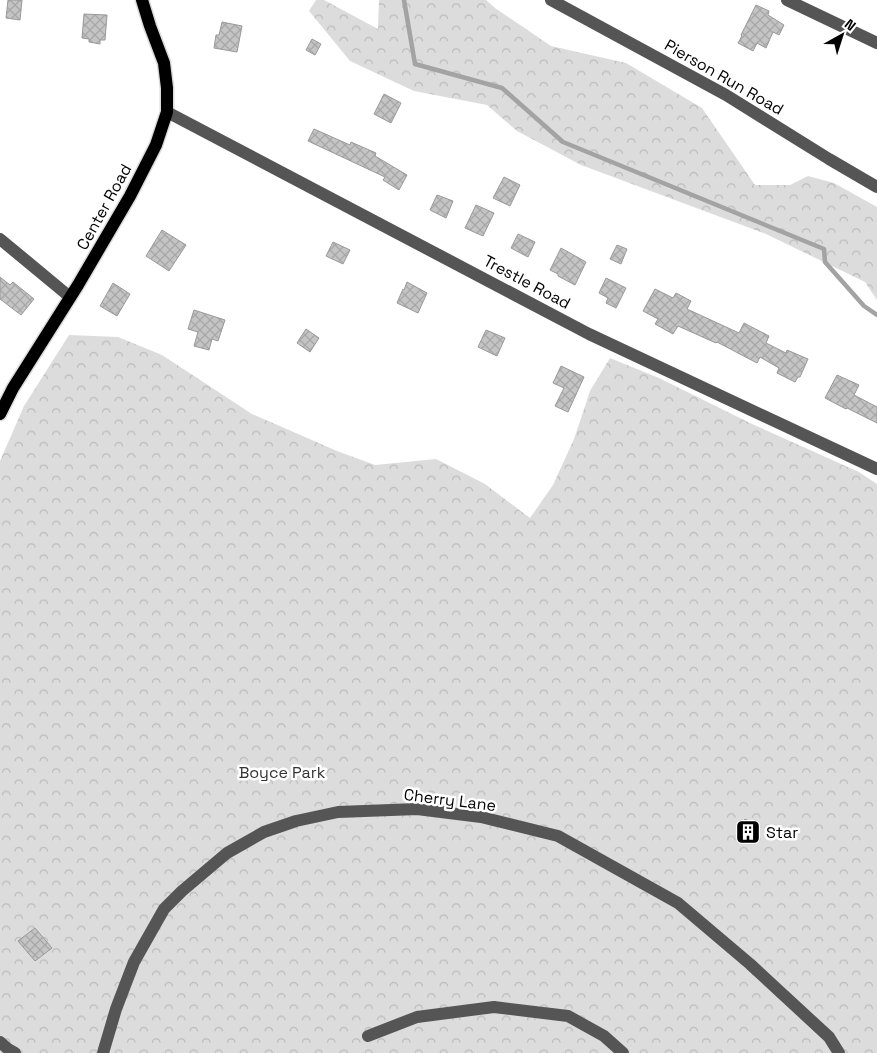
<svg xmlns="http://www.w3.org/2000/svg" width="877" height="1053" font-family="'Space Grotesk',sans-serif">
  <style>
    .forest { fill: url(#forest-crowns) }
    .lines { fill: none; stroke-linecap: round; stroke-linejoin: round }
    .stream { stroke: #a3a3a3; stroke-width: 4.5 }
    .building { fill: url(#building-cross-hatch); stroke: #999 }
    .major-casing { stroke: #dbdbdb; stroke-width: 15 }
    .minor { stroke: #555; stroke-width: 12 }
    .major { stroke: #000; stroke-width: 12 }
    .labels { text-anchor: middle; dominant-baseline: central; stroke-width: 5; stroke-linejoin: round; paint-order: stroke }
    .street-label { font-size: 16px; fill: #000; stroke: #fff }
    .park-label { font-size: 16px; fill: #333; stroke: #fff }
    .poi-label { font-size: 16px; fill: #000; stroke: #fff; text-anchor: start }
  </style>
  <defs>
    <pattern id="forest-crowns" width="20" height="18" patternUnits="userSpaceOnUse" patternTransform="scale(1.25)"><rect width="20" height="18" fill="#dcdcdc"/><path d="M2 6a3 3 0 1 1 6 0M12 15a3 3 0 1 1 6 0" fill="none" stroke="#bbb"/></pattern>
    <pattern id="building-cross-hatch" width="8" height="8" patternUnits="userSpaceOnUse" patternTransform="scale(1.25)"><rect width="8" height="8" fill="#c4c4c4"/><path d="M0 0l8 8M0 8l8-8" fill="none" stroke="#a7a7a7"/></pattern>
  </defs>
  <rect width="100%" height="100%" fill="#fff"/>
  <g class="forest">
    <path d="M316,0H324L378,29L379,0H486L495,8L551,46L626,63L702,108L755,185H790L808,176L834,183L877,207V300L865,282L766,234L581,165L517,131L487,105L414,91L350,61L309,11Z"/>
    <path d="M69,335L118,337L162,355L252,414L337,451L375,465L436,459L485,484L530,518L553,485L574,439L590,391L610,358L659,378L750,423L859,472L877,484V1053H0V461L24,406Z"/>
  </g>
  <g class="lines">
    <path class="stream" d="M404,0L415,64L502,88L563,142L824,249L825,262L864,306L877,315"/>
  </g>
  <g class="building">
    <path d="M8,0H22L20,20L6,18Z"/>
    <path d="M756,5L769,11L768,15L784,25L779,35L773,32L766,48L757,43L753,51L738,43L742,36L741,35Z"/>
    <path d="M84,14L107,15L105,40H100V44L89,42V39L82,38Z"/>
    <path d="M222,22L242,26L237,52L214,48L216,35H219Z"/>
    <path d="M312,39L321,44L315,55L306,50Z"/>
    <path d="M384,94L401,103L391,123L374,114Z"/>
    <path d="M314,129L350,145L351,142L376,153L375,156L407,175L399,190L383,180L385,177L308,141Z"/>
    <path d="M504,177L520,185L510,206L493,198Z"/>
    <path d="M437,195L453,201L446,218L430,210Z"/>
    <path d="M476,205L494,213L483,236L465,228Z"/>
    <path d="M162,230L186,245L169,271L146,256Z"/>
    <path d="M518,234L535,242L528,257L511,248Z"/>
    <path d="M333,242L350,250L343,264L326,256Z"/>
    <path d="M617,245L627,249L621,264L610,259Z"/>
    <path d="M561,248L586,262L575,285L558,276V274L550,270Z"/>
    <path d="M0,277L10,285L13,282L34,299L21,315L0,299Z"/>
    <path d="M606,278L626,288L616,308L606,303L608,298L599,293Z"/>
    <path d="M407,282L427,293L418,313L397,303L403,289L404,290Z"/>
    <path d="M113,283L130,294L117,316L100,306Z"/>
    <path d="M655,289L673,298L676,293L691,301L687,309L739,333L744,323L769,336L766,343L786,353L787,350L808,359L800,377H798L795,382L777,373L779,368L760,357L757,363L717,342L716,343L678,326L673,334L655,324L658,319L643,311Z"/>
    <path d="M194,310L225,320L218,341L212,339L209,350L194,346L198,332L188,329Z"/>
    <path d="M306,329L319,338L310,352L297,343Z"/>
    <path d="M486,330L505,338L497,356L478,347Z"/>
    <path d="M561,366L584,377L568,412L555,406L564,388L553,383Z"/>
    <path d="M837,375L859,385L854,395L877,407V423L847,408L846,409L825,398Z"/>
    <path d="M745,819L760,827L752,844L736,836Z"/>
    <path d="M35,928L52,948L35,961L18,941Z"/>
  </g>
  <g class="lines">
    <defs>
      <path id="major" d="M0,414L13,388L78,285L130,196L156,145L167,112V88L164,63L150,26L142,0"/>
    </defs>
    <use href="#major" class="major-casing"/>
    <g class="minor">
      <path d="M551,0L726,95L829,159L877,187"/>
      <path d="M787,0L877,43"/>
      <path d="M167,112L589,334L877,469"/>
      <path d="M0,239L70,297"/>
      <path d="M368,1036L417,1017L494,1007L568,1016L604,1036L623,1053"/>
      <path d="M0,1042L8,1049L15,1053"/>
      <path d="M103,1053L116,1009L134,962L164,909L182,891L227,853L264,832L296,821L338,812L417,809L481,817L558,836L678,903L750,964L829,1037L839,1053"/>
    </g>
    <use href="#major" class="major"/>
  </g>
  <defs>
    <symbol id="building-square" viewBox="-11 -11 22 22"><rect x="-9" y="-9" width="18" height="18" rx="4" fill="#000" stroke="#fff"/><path d="M-4-6H4V6H1V3H-1V6H-4ZM-2.5-4.3h1.7v1.8h-1.7ZM.8-4.3h1.7v1.8H.8ZM-2.5-1h1.7V.8h-1.7ZM.8-1h1.7V.8H.8Z" fill="#fff"/></symbol>
  </defs>
  <g fill-rule="evenodd">
    <use href="#building-square" x="734" y="818" width="28" height="28"/>
  </g>
  <g class="labels">
    <g class="street-label">
      <text transform="translate(724 77) rotate(30)">Pierson Run Road</text>
      <text transform="translate(104 207) rotate(-61)">Center Road</text>
      <text transform="translate(527 282) rotate(28)">Trestle Road</text>
      <text transform="translate(450 800) rotate(7)">Cherry Lane</text>
    </g>
    <g class="park-label">
      <text x="282" y="772">Boyce Park</text>
    </g>
    <g class="poi-label">
      <text x="766" y="832">Star</text>
    </g>
  </g>
  <g transform="translate(842 35) rotate(39)" stroke="#ffffff" stroke-width="4" paint-order="stroke">
  <path d="M0-4L9 19L0 12L-9 19Z" fill="#000000"/>
  <text y="-8" font-size="14" font-weight="bold" text-anchor="middle" fill="#000000">N</text>
  </g>
</svg>
